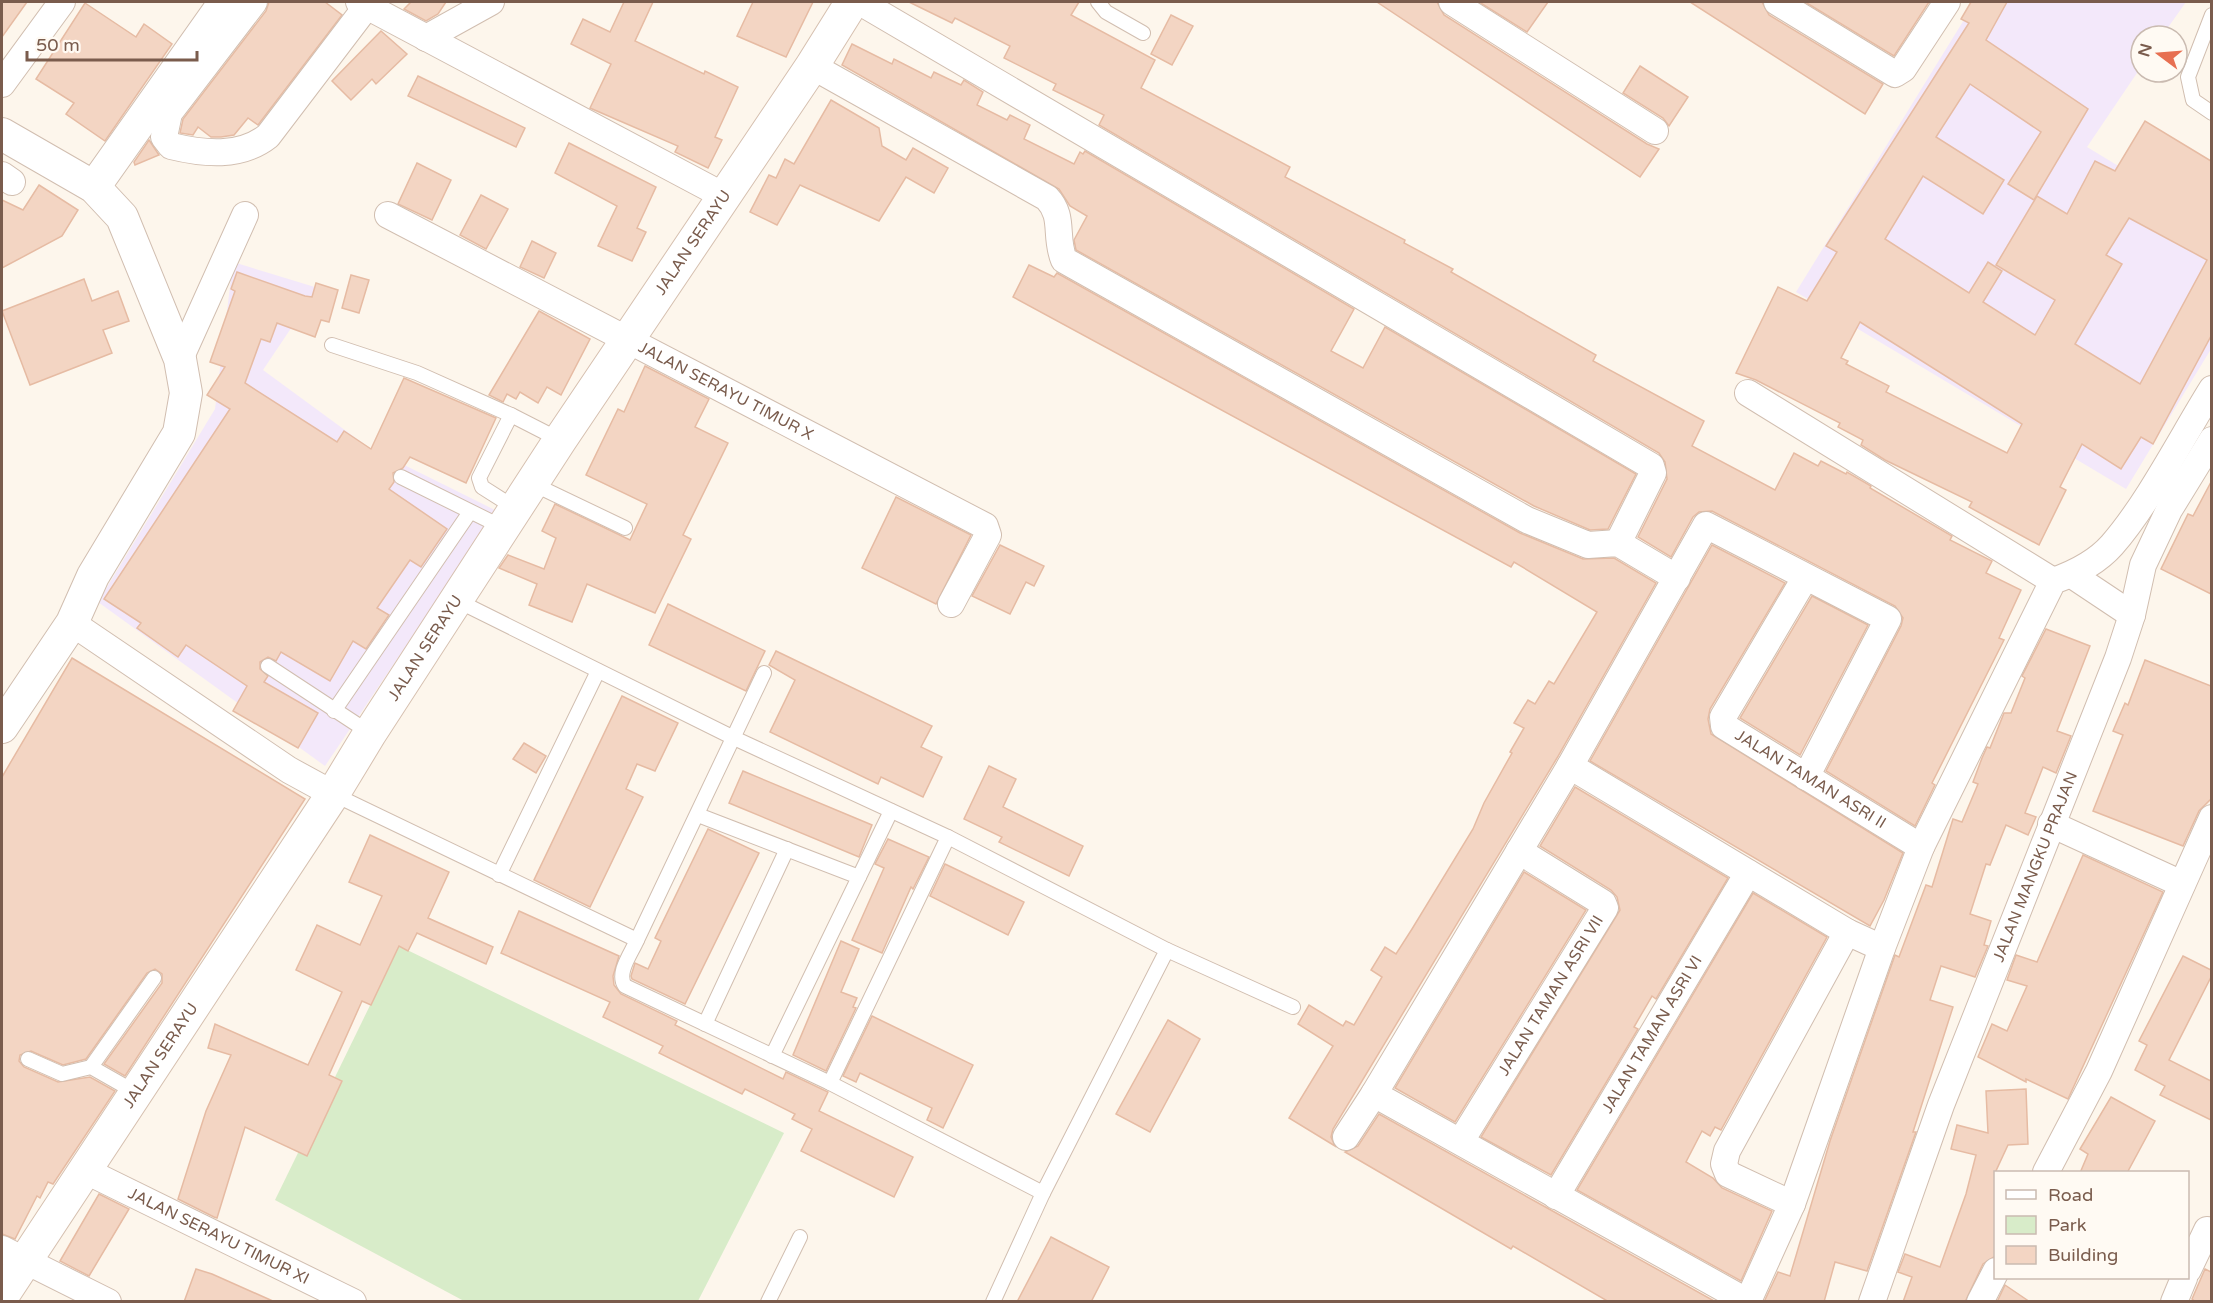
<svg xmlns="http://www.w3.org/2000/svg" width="2213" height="1303" font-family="'Varela Round',sans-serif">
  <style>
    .education { fill: #f3e8fa }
    .green { fill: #d8ecc9 }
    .building { fill: #f3d5c3; stroke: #e6bba3; stroke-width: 1.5; fill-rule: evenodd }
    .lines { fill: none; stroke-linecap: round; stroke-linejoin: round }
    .service-casing { stroke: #d1beb0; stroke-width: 16 }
    .minor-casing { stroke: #d1beb0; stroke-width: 28 }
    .tertiary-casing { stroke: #d1beb0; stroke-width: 34 }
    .secondary-casing { stroke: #d6c0b0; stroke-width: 35 }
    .service { stroke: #fff; stroke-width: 14 }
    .minor { stroke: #fff; stroke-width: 26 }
    .tertiary { stroke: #fff; stroke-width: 32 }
    .secondary { stroke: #fff; stroke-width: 33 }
    .labels { text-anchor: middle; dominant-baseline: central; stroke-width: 5; stroke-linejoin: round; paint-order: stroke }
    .street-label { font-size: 16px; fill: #7a5c4d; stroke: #fffaf3 }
  </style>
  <rect width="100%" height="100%" fill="#fdf6ec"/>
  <g class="education">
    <path d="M1975,2H2186L2162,36H2141V67L2087,147L2211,222V349L2126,489L1796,292Z"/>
    <path d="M233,262L318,288L263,370L368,447L497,511L325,766L98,602L215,409Z"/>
  </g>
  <path class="green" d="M399,946L784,1133L698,1301H464L275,1200Z"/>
  <g class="building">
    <path d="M2,2H27L2,37Z"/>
    <path d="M269,2H325L342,15L258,125L248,118L234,135L221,137H211L198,127L193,135L180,133L183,119L266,11Z"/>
    <path d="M411,2H446L438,14L426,21L404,9Z"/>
    <path d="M624,2H653L635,41L704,74L705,71L738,87L715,137L722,140L708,168L675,152L678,146L590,108L611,64L571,44L583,19L610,32Z"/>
    <path d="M753,2H813L786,57L737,36Z"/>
    <path d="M909,2H1079L1071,15L1155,60L1141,88L1290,167L1285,177L1405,240L1404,243L1453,269L1451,272L1596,355L1593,361L1704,421L1692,446L1775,490L1794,453L1818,466L1821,461L1846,474L1847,472L1871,486L1870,488L1952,536L1950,540L1992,561L1986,573L2021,590L1999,638L2004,640L1932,783L1935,785L1915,826L1826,771L1901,626L1903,618L1895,606L1712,511L1699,512L1693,517L1671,557L1638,537L1667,479L1665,462L1659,453L1099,125L1104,115L1053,90L1056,84L1004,58L1010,46L955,18L952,23Z"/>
    <path d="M1377,2H1437L1444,15L1647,144L1659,149L1640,177Z"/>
    <path d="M1479,2H1548L1527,32Z"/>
    <path d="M1690,2H1762L1769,15L1883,84L1865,114Z"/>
    <path d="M1805,2H1929L1894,56Z"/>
    <path d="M1971,2H2007L1986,40L2088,109L2034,200L2008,184L2041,132L1970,84L1936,137L2004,180L1983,214L1923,176L1885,239L1969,293L1988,262L2002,271L1983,302L2035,335L2055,300L1996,265L2037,196L2067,214L2095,161L2115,171L2145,121L2211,161V336L2153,444L2141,437L2121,469L2082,444L2060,487L2066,490L2039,545L1969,507L1972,502L1885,460L1861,445L1863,440L1838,427L1840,423L1756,380L1736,373L1778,287L1807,301L1837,252L1826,246L1969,23L1961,19ZM2129,218L2207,260L2140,384L2075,344L2122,264L2106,255ZM1860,322L2022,424L2007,453L1886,392L1889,386L1846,364L1848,361L1841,358Z"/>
    <path d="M85,3L136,37L144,24L172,44L105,141L66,114L74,103L36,79Z"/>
    <path d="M1171,15L1193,26L1172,65L1151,54Z"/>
    <path d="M381,31L407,54L376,84L372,79L351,100L332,81Z"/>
    <path d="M852,44L892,64L894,59L931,78L934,72L961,85L964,80L983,92L977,105L1007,120L1010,115L1030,125L1024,139L1074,164L1080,152L1083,154L1085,151L1354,309L1331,351L1363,368L1385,327L1636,474L1608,529L1590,530L1534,506L1076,250L1074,240L1087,216L1070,206L1059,189L842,65Z"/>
    <path d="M1640,66L1688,97L1669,126L1663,118L1623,93Z"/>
    <path d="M418,76L525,128L516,147L408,96Z"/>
    <path d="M831,100L879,128L882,146L906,160L913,148L948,168L934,193L906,177L879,221L800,185L777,225L750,212L769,175L776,178L785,159L794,164Z"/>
    <path d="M149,140L159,155L135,165L134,162Z"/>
    <path d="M569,143L656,187L637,228L646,232L632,261L598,246L617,206L555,173Z"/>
    <path d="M417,163L451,180L432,220L398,204Z"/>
    <path d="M39,185L78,210L62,236L2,268V200L23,210Z"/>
    <path d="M481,195L508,209L486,249L460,235Z"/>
    <path d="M532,241L556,253L544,278L520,267Z"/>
    <path d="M1029,265L1054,277L1057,273L1520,533L1583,559L1614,558L1656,583L1557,758L1333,1129L1331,1137L1335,1146L1289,1118L1333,1046L1298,1024L1309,1005L1343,1026L1346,1021L1354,1025L1382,977L1371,970L1385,947L1396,954L1412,929L1473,829L1484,803L1512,753L1510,752L1524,728L1514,723L1528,700L1535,704L1549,681L1554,684L1597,612L1514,562L1511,567L1013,297Z"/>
    <path d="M237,272L305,296L312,297L316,283L338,290L329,322L321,320L315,337L277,323L270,342L261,339L245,383L337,442L344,431L371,449L404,378L496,418L466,483L410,457L403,468L393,473L394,482L389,489L447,529L421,567L410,560L377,608L389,615L366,649L353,641L330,681L281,652L276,661L268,657L260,662V669L268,676L264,682L318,713L298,748L233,711L247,686L186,645L178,657L137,628L141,623L104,599L230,409L207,395L225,367L210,362L235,291L231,289Z"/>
    <path d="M351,275L369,280L359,313L342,308Z"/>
    <path d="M84,279L92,301L118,291L129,321L103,330L112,353L30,385L2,311Z"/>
    <path d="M539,311L590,339L561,395L547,387L538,403L520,392L516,399L507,394L503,402L489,395Z"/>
    <path d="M645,366L709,399L695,427L728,443L683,535L691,539L655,613L587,584L572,622L529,605L537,584L499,568L508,555L544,569L556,538L542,531L555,504L630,540L647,504L586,475L618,409L624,412Z"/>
    <path d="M2211,482V594L2161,569L2188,514L2193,516Z"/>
    <path d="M896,497L971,535L936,604L862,568Z"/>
    <path d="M1000,545L1044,566L1034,586L1026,582L1010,614L972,596Z"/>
    <path d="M1712,545L1785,583L1710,709L1708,719L1711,734L1903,853L1884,900L1870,926L1590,761Z"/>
    <path d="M1812,596L1868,625L1800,755L1740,718Z"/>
    <path d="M668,604L765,651L746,691L649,645Z"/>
    <path d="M2046,629L2090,646L2057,731L2071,736L2056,773L2043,767L2025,813L2036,817L2028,835L2006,825L1990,865L1986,864L1970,914L1991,921L1984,945L1988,946L1975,977L1941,966L1930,1000L1953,1007L1913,1132H1916L1867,1271L1835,1262L1824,1302H1764L1778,1272L1790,1276L1830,1141L1895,955L1899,957L1926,885L1932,887L1953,819L1962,822L1978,784L1973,782L1982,758L1987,747L1990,748L2004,713H2011L2025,678L2022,676Z"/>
    <path d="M776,651L932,726L921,747L942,757L923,797L881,777L878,784L770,732L795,680L769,665Z"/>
    <path d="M72,658L305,799L125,1076L104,1064L162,983V974L155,969L147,973L86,1059L63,1065L31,1051L20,1055L19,1061L24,1067L58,1082L90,1077L115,1091L53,1184L48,1182L40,1198L37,1196L15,1239L2,1234V777Z"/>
    <path d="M2145,660L2211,686V799L2199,811L2183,846L2093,811L2123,735L2113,731L2125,703L2128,705Z"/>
    <path d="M622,696L678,723L655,771L637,764L626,789L643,797L590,907L534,880Z"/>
    <path d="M524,743L546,756L536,773L513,759Z"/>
    <path d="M989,766L1016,779L1003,807L1083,846L1069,876L999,842L1002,837L964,819Z"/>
    <path d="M743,771L872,825L859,857L729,803Z"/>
    <path d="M1575,787L1728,878L1656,999L1652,996L1634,1027L1638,1029L1551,1175L1481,1137L1620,910L1617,897L1611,890L1540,846Z"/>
    <path d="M708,829L759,853L685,1004L632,979L631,976L635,963L648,969L661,941L655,938Z"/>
    <path d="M370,835L449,872L428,918L493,947L486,964L417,933L408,951L399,946L371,1005L362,1001L329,1075L342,1081L307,1156L245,1127L217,1218L214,1217L178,1199L206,1111L231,1055L208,1048L215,1024L308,1065L342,992L296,970L317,925L360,945L382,896L349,882Z"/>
    <path d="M888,839L929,857L913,889L911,887L882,953L852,940L884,868L875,864Z"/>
    <path d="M2083,855L2163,892L2068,1099L2026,1079V1082L1978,1057L1992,1024L2007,1031L2027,986L2007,980L2016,955L2037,962Z"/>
    <path d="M945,864L1024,902L1008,935L930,896Z"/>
    <path d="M1524,872L1586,910L1455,1122L1395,1088Z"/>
    <path d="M1753,893L1827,937L1721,1130L1715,1127L1710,1136L1702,1131L1686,1162L1713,1178L1722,1188L1772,1211L1741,1281L1577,1190Z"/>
    <path d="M519,911L619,956L613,976L614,985L621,994L677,1021L675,1025L783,1079L786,1072L828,1092L819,1111L913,1157L894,1197L801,1151L812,1129L792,1119L795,1114L745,1089L742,1094L659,1053L663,1046L603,1017L610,1002L501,953Z"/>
    <path d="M841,941L859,949L841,992L857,998L853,1007L856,1008L826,1071L793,1055Z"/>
    <path d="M2183,956L2211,970V977L2169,1060L2211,1081V1120L2160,1095L2165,1086L2135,1070L2147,1045L2139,1041Z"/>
    <path d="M872,1016L973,1065L943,1128L927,1120L932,1108L860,1073L856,1082L843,1076Z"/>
    <path d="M1168,1020L1200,1039L1150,1132L1116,1114Z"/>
    <path d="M2026,1089L2028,1144L2008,1145L1995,1173V1256L1983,1264L1965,1302H1903L1912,1277L1898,1272L1905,1254L1940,1267L1966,1194L1976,1155L1951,1149L1957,1125L1988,1133L1986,1091Z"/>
    <path d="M2111,1097L2155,1121L2127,1173H2080L2088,1154L2080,1149Z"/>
    <path d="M1379,1114L1549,1209L1716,1302H1609L1513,1246L1511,1249L1345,1152L1358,1146Z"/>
    <path d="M99,1194L129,1209L89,1276L60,1261Z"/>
    <path d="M1051,1237L1109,1267L1091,1302H1017Z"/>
    <path d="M196,1269L212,1274L275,1302H184Z"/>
    <path d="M2205,1269L2211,1272V1302H2196L2192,1299Z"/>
    <path d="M2005,1285L2030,1302H1997Z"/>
  </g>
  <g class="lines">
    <defs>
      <g id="service">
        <path d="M1098,2L1106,12L1143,33"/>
        <path d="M2212,15L2188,77L2193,100L2212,113"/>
        <path d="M332,345L417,373L511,415"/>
        <path d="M401,477L504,528"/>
        <path d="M533,484L625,528"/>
        <path d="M515,508L482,487L479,478L511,415L560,440"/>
        <path d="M456,600L734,738L948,837L830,1083"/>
        <path d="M268,666L370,733"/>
        <path d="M764,673L637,940C631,954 616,973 625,986L830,1083L1043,1193L1167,950L948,837"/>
        <path d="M334,711L470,512"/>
        <path d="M333,794L637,940"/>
        <path d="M698,815L859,877L772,1056"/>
        <path d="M499,875L598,671"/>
        <path d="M859,877L891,811"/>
        <path d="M1167,950L1293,1007"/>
        <path d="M705,1024L787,849"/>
        <path d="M28,1059L62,1074L91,1067L135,1092"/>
        <path d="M91,1067L154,978"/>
        <path d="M768,1302L800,1237"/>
        <path d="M993,1302L1043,1193"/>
      </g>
      <g id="minor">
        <path d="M254,2L169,113L164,137L171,146C204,154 240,158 268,136L370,2"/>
        <path d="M359,2L724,196"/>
        <path d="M860,2L1651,466L1653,473L1618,543"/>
        <path d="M1452,2L1655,131"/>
        <path d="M1777,2L1895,74L1903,69L1947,2"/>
        <path d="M426,38L491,2"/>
        <path d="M812,66L1047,198C1065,217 1054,236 1064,260L1527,520L1588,545L1618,543L1677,578"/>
        <path d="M2,84L62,2"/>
        <path d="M2,175L12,182"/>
        <path id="s1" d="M388,215L985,526L988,535L951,604"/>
        <path d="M180,359L245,215"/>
        <path d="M1748,393L2053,581"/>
        <path d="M2072,575L2132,615"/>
        <path id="s2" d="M1805,578L1723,717L1724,726L1921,847"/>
        <path d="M72,623L289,770L333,794"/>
        <path d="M1570,766L1847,932L1882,948"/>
        <path d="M2051,824L2182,884"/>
        <path d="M1346,1137L1374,1094"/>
        <path id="s3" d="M1461,1141L1605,908L1603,903L1519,851"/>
        <path id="s4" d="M84,1170L353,1302"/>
        <path d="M2046,1172L2099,1071L2212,818"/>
        <path id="s5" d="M1556,1196L1748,873"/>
        <path d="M1792,1204L1728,1174L1724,1164L1727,1151L1847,932"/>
        <path d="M2,1249L108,1302"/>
        <path d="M2188,1270L2207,1230"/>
        <path d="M1748,1301L1792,1204L1882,948L1921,847L2053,581C2073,574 2097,562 2112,545C2148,504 2182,437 2212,389"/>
        <path d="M1748,1302L1374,1094L1570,766L1706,525L1888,619L1806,777"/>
        <path id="s6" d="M1872,1302L1941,1105L2118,658L2132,615L2143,565L2169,510L2212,440"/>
        <path d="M1980,1302L1996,1271"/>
        <path d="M2174,1302L2184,1278"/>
      </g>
      <g id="tertiary">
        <path d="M2,134L94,187L122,217L180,359L186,393L179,433L93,576L72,623L2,727"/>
        <path d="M94,187L225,2"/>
      </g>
      <g id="secondary">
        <path id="s7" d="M2,1296L333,794L370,733L560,440L812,66L852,2"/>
      </g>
    </defs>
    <use href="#service" class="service-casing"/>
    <use href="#minor" class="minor-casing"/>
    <use href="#tertiary" class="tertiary-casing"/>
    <use href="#secondary" class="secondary-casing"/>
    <use href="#service" class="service"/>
    <use href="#minor" class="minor"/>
    <use href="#tertiary" class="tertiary"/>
    <use href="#secondary" class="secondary"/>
  </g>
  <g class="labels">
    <g class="street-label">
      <text stroke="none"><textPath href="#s7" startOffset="1260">JALAN SERAYU</textPath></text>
      <text stroke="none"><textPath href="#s1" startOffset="381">JALAN SERAYU TIMUR X</textPath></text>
      <text stroke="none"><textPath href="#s7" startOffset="774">JALAN SERAYU</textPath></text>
      <text stroke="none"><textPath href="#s2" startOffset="272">JALAN TAMAN ASRI II</textPath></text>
      <text stroke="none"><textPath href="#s6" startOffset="465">JALAN MANGKU PRAJAN</textPath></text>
      <text stroke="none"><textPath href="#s3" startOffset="171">JALAN TAMAN ASRI VII</textPath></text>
      <text stroke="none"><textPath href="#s5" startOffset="188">JALAN TAMAN ASRI VI</textPath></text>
      <text stroke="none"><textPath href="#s7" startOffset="288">JALAN SERAYU</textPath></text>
      <text stroke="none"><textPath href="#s4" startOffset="150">JALAN SERAYU TIMUR XI</textPath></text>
    </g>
  </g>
  <rect width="2213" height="1303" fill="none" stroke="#7a5c4d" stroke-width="6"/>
  <rect x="1994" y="1171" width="195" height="108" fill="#fffaf3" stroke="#cabbb1" stroke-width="1.5"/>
  <rect x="2006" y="1190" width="30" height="9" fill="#ffffff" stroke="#cabbb1" stroke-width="1.5"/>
  <text x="2048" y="1201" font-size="18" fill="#7a5c4d">Road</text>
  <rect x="2006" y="1216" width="30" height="18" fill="#d8ecc9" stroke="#cabbb1" stroke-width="1.5"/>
  <text x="2048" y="1231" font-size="18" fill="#7a5c4d">Park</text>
  <rect x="2006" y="1246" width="30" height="18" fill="#f3d5c3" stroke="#cabbb1" stroke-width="1.5"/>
  <text x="2048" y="1261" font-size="18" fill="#7a5c4d">Building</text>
  <g transform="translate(2159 54) rotate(286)"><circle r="28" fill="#fffaf3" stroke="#cabbb1" stroke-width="1.5"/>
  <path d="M0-4.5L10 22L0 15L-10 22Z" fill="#e76f51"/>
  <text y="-9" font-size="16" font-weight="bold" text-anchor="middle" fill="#7a5c4d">N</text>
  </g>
  <path d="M27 51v9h170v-9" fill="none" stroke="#7a5c4d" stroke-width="3"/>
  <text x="36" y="51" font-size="18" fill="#7a5c4d" stroke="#fffaf3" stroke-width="4.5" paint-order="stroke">50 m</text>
</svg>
